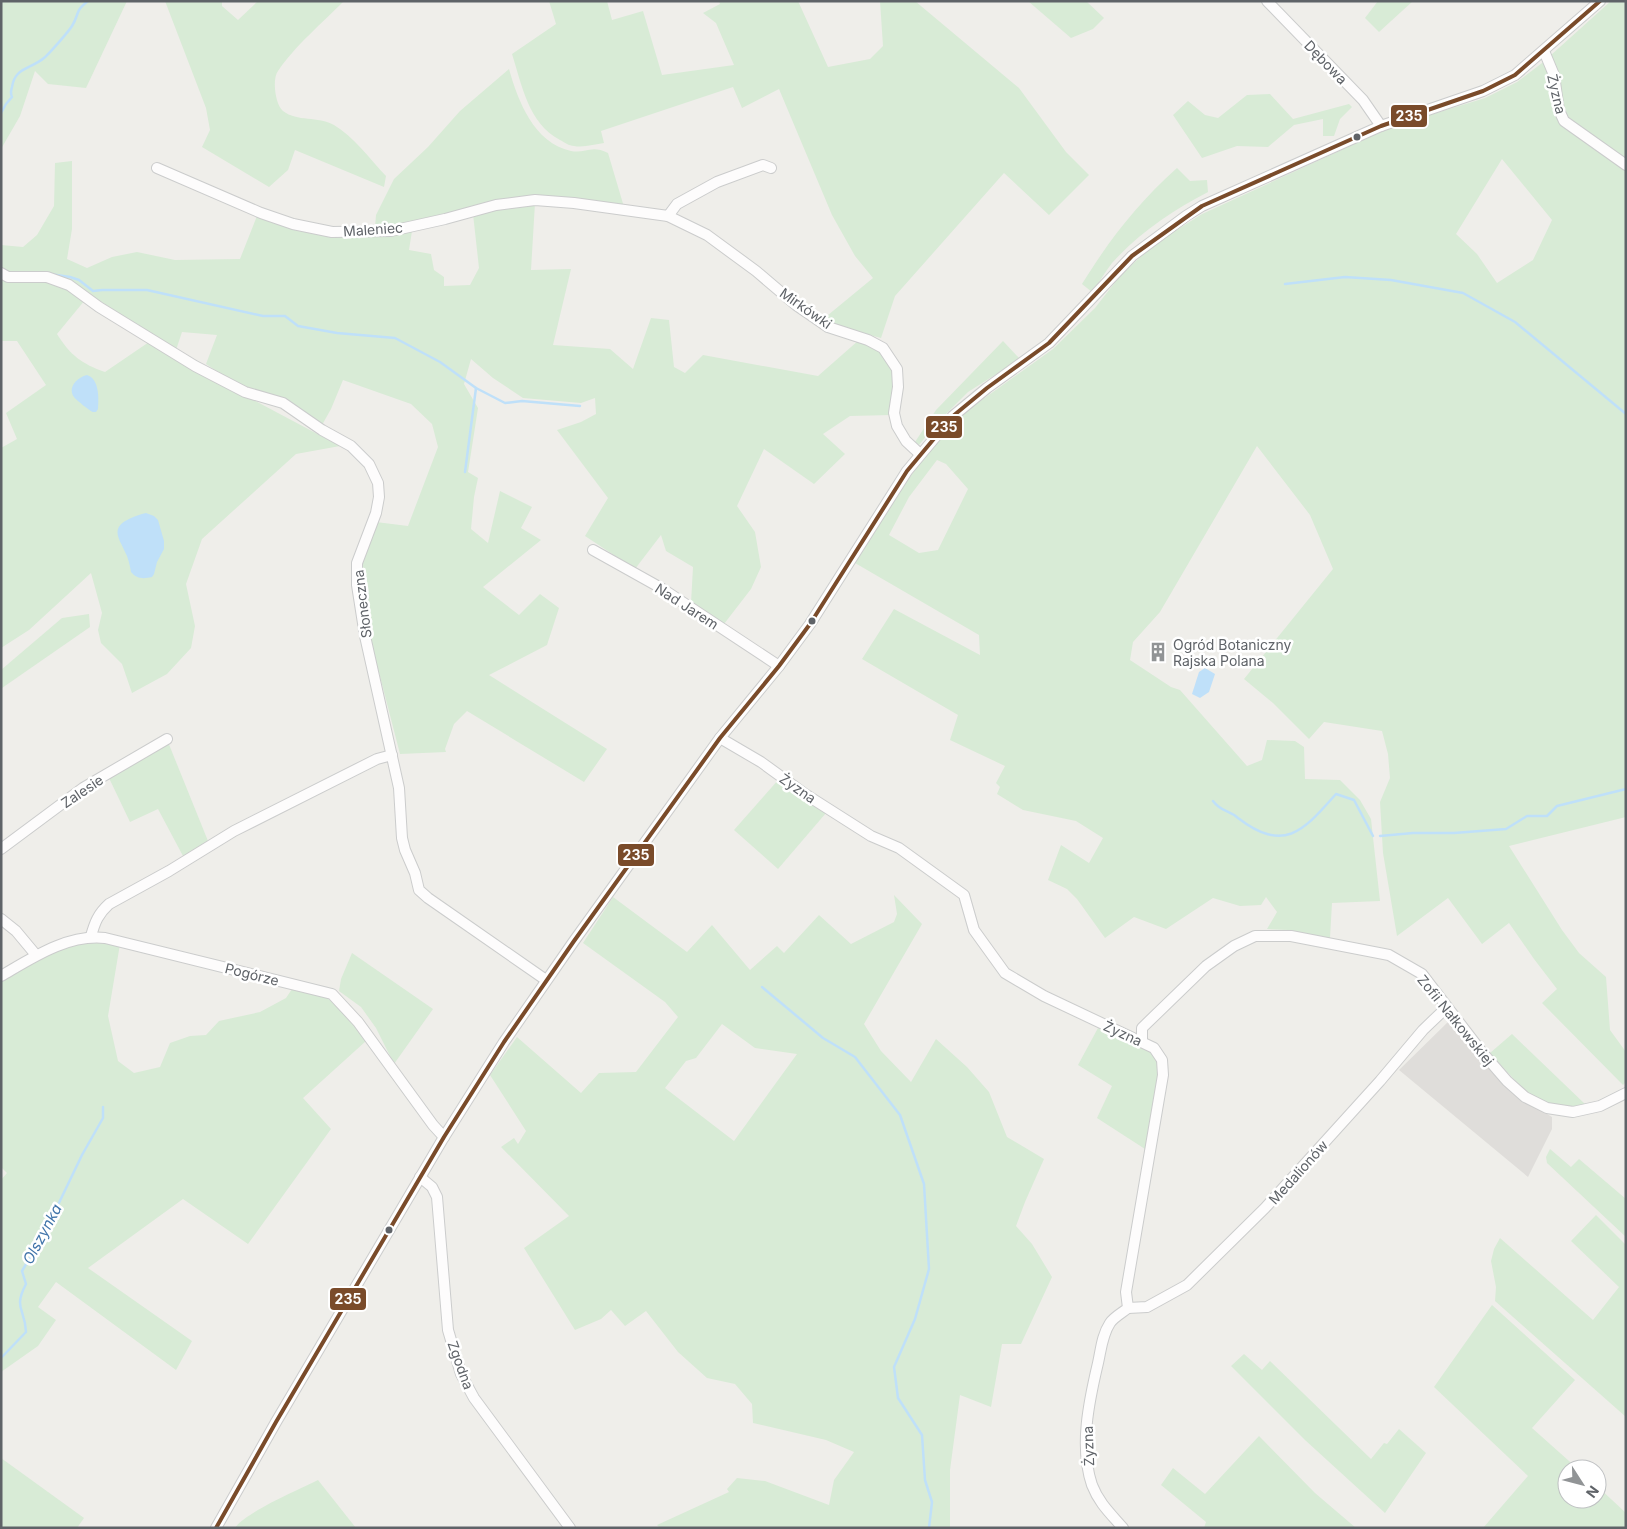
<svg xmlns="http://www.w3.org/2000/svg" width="1627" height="1529" font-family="Inter,sans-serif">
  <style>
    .industrial { fill: #dfddda }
    .green { fill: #d8ebd6; fill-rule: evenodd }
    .water { fill: #bfe0f9 }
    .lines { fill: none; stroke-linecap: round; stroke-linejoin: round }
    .stream { stroke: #bfe0f9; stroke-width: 2.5 }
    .minor-casing { stroke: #cbcccc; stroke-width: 12 }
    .minor { stroke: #fdfcfc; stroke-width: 10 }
    .bus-1-casing { stroke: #fff; stroke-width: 8 }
    .bus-1 { stroke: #7a4b2a; stroke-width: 4 }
    .bus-dot { fill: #5f6368; stroke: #fff; stroke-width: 2 }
    .labels { text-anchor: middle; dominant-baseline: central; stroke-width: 5; stroke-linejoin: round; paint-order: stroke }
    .street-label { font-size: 14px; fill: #5f6368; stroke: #fff }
    .poi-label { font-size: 14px; fill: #5f6368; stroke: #fff; text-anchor: start }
    .water-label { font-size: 15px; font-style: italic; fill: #4174aa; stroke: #fff }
    .line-badge { stroke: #fff; stroke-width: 2 }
    .badge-label { font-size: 14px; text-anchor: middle; font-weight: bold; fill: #fff }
  </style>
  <rect width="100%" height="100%" fill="#efeeea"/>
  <path class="industrial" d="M1451,1019L1515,1094L1552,1117V1129L1528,1177L1399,1070Z"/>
  <g class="green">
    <path d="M1,1H127L86,88L48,84L35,71L20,116L1,149Z"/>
    <path d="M165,1H222V6L238,20L258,1H344C323,22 294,47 278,71C272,79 275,104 283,111C297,122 318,116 334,125C353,136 370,159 386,176L384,187L295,150L288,170L269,187L202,147L210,130L206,108Z"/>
    <path d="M549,1H607L612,20L643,11L662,75L734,65L716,23L703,13L720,4L719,1H798L828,67L870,59L883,46L880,1H915L1019,88L1066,152L1089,175L1049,215L1004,173L895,296L881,338L843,328L822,320L873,278L855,256L832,215L779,89L742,108L733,87L601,131L604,143C595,144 584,148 574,146C569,146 564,142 560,140C528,123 522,85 512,54L556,24Z"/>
    <path d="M1028,1H1086L1104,18L1093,29L1071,38Z"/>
    <path d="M1378,1H1413L1379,32L1365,18Z"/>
    <path d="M1611,1H1626V160L1567,120L1562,108L1550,56Z"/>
    <path d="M1546,60L1556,109L1626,169V817L1509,846L1562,930L1579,953L1606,977L1610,1030L1626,1052V1082L1623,1085L1542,1003L1557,989L1534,959L1509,923L1482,944L1448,898L1397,936L1383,853L1380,802L1390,778L1388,754L1382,731L1324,722L1309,739L1273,703L1244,679L1333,569L1310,515L1257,446L1160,612L1133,642L1130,660L1171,687L1180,690L1247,766L1262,760L1267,740L1295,741L1304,747L1305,779L1340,780L1360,800L1371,819L1380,901L1332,903L1330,938L1288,930L1267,929L1277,912L1266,897L1261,905L1240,906L1213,898L1166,929L1134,917L1105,938L1077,899L1067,889L1048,880L1061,845L1089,863L1103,838L1076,821L1023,810L997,794L1000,787L996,783L1005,766L950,740L958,715L862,659L894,609L980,655L979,635L855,563L901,490L928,451L954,420L1053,349L1095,308L1120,276L1153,245L1202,214L1394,126L1485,98L1517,82ZM1502,159L1552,220L1533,260L1497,283L1477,254L1456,234ZM937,460L946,464L968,489L938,550L919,553L889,535L909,497Z"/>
    <path d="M509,69C518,101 534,143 571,151C585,154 591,144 608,153L624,207L540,198L397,227H375L376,215L394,179L428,147L460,111Z"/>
    <path d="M1270,94L1293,119L1349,104L1352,107L1340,119L1334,136H1323V119L1294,125L1268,147L1237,146L1202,158L1173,115L1188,101L1205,115L1218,118L1247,95Z"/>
    <path d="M72,161V229L67,259L87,268L112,257L137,252L175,260L240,259L257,216L297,231L344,235L412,231L409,250L431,254L434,270L444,277V286L470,285L479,268L473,214L535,203L531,270L571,269L553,345L610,349L633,369L651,318L669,320L674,367L685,373L703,355L818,376L859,340C865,343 875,346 880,351C899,368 894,393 891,415L850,416L823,434L845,454L814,484L764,449L737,506L755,532L761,567L751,589L724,624L691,603L693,567L666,551L661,535L635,569L585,536L608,498L557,430L581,422L596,414L595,398L581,403L523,398L493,378L471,359L464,384L478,408L468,472L478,478L474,497L471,529L488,543L500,491L532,507L521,528L541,540L483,587L519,615L540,594L559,608L547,645L489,675L607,749L584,782L467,711L454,724L445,749L446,752L400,754L359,595L361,565L376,522L408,526L438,447L432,424L411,404L343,380L331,409L322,425L236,384L206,364L217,335L182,332L176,350L66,279L8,276L1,271V245L23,247L37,235L54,206L55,163Z"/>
    <path d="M1177,168L1190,181L1207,180L1208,192C1173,210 1139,233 1112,263C1105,272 1099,283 1092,292L1082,284C1110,239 1137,204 1177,168Z"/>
    <path d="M1,275L45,280L66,286L85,300L57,334C70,355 82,364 105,372L149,342L195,369L340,446L296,454L202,539L186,584L195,626L191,648L167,674L132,693L122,664L101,643L98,630L102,613L91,573L29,630L1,648V448L17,439L6,413L46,385L17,341H1Z"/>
    <path d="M1003,341L1020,359L968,392L936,424L919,445L915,442L936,410Z"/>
    <path d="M89,614L90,627L2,688L1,670L62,618Z"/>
    <path d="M168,742L208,841L183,856L158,809L130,822L109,778Z"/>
    <path d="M779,779L826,813L778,869L734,830Z"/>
    <path d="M894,895L922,924L864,1024L881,1051L911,1082L936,1039L967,1067L989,1092L1007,1137L1044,1159L1025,1202L1016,1226L1032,1244L1052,1277L1021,1344H1002L991,1407L960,1395L950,1470V1528H660L657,1525L729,1492L727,1489L737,1478L765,1481L829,1505L834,1480L854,1452L826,1440L753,1423L752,1404L735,1384L707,1378L678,1352L646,1311L625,1326L611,1310L601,1319L575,1330L524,1248L569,1216L501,1147L514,1138L518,1144L526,1131L490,1075L517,1037L581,1093L599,1073L636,1072L678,1017L665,1002L583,943L613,897L687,952L712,925L750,970L777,946L784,953L819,915L851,944L894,922L897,914ZM722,1024L755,1048L797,1054L734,1141L665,1088L686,1061L696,1058Z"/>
    <path d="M87,941L120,944L108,1016L118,1061L134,1073L160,1067L170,1043L190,1036L206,1035L219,1021L260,1012L286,998L292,989L323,995L348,1014L366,1041L303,1098L331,1129L248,1244L183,1199L88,1268L192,1341L176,1370L56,1282L38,1307L56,1320L38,1346L1,1372V1180L7,1173L1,1167V980C29,963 56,949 87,941Z"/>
    <path d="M352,953L433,1009L394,1064L376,1028L361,1007L339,991L341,979Z"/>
    <path d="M1098,1028L1152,1052L1157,1062L1159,1074L1145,1149L1097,1118L1112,1086L1078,1065Z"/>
    <path d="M1512,1034L1586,1105C1537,1114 1520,1085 1490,1053Z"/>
    <path d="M1550,1149L1571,1167L1579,1159L1626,1199V1237L1547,1163L1546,1157Z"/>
    <path d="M1596,1215L1626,1245V1417L1495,1301L1496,1287L1491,1261L1494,1249L1500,1238L1593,1320L1619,1287L1571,1241Z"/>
    <path d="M1492,1305L1575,1380L1532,1428L1578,1469H1567V1499H1597V1486L1626,1513V1528H1483L1528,1476L1434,1387Z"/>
    <path d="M1244,1354L1262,1370L1270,1361L1371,1459L1384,1443L1387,1444L1399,1429L1426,1453L1385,1513L1305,1440L1231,1366Z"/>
    <path d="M1259,1436L1315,1493L1356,1528H1204L1206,1522L1161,1485L1173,1468L1205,1494Z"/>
    <path d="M1,1458L84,1518L77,1528H1Z"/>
    <path d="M318,1480L356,1528H235C244,1513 300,1489 318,1480Z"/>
  </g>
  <g class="water">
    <path d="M87,375C99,379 99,397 98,409L96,412H93C90,411 75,399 74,397C67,387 78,377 87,375Z"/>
    <path d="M146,513L154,516L158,520L164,541V549L157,562L154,574L152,577C143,579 137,579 131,572C130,567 129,561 127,556C120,539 108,528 131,518C136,516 140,514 146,513Z"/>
    <path d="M1205,668L1215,674L1209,692L1200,698L1192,694L1199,672Z"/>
  </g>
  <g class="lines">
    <g class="stream">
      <path d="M1,113L6,104L12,97C10,93 11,91 12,87C15,67 31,69 44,58C49,54 69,31 72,26C80,13 74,12 88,1"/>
      <path d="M50,274L70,277L79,280L93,291L102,290H147L263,316H285L298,326L337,333L395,338L440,362L476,388L505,403L522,401L580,406"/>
      <path d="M1285,284L1345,277L1391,280L1463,293L1515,322L1626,414"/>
      <path d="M465,472L476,388"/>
      <path d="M1213,801C1221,812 1229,810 1238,818C1285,854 1304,830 1336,794L1354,800L1373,836"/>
      <path d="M1380,836L1413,833H1454L1506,829L1527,816H1547L1557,806L1626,789"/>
      <path d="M762,987L823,1038L855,1057L900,1115L924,1184L929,1269L915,1319L894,1367L898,1398L922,1435L925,1480L932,1502L929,1528"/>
      <path d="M1,1358L26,1332C25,1308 13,1309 26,1284L22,1271L44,1234L82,1155L103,1118V1107"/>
    </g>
    <defs>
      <g id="minor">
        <path d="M1267,1L1363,100L1381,126"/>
        <path d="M1544,51L1554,75L1559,110L1564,121L1626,165"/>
        <path d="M157,168L261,213L293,224L332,232L391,231L445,219L496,205L535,200L574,203L668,216L707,235L756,271L796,305L828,327L868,340L883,348L897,369L898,387L894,413L897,426L906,441L920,454"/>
        <path d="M668,216L677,204L717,182L763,165L771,168"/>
        <path d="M1,273L8,277H47L69,285L99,307L195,366L245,392L283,403L322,430L351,446L369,464L378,483L379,497L376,513L357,563V585L365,636L399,788L402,838L405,850L415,873L419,890L428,898L546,980"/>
        <path d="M593,550L661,588L779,666"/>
        <path d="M720,738L761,762L805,794L871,836L899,848L964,895L974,930L1005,973L1044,996L1154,1048L1162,1060L1163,1075L1126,1292L1128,1308C1122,1313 1114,1317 1110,1323C1102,1335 1101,1350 1098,1363C1089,1401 1079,1447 1092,1485C1099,1503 1110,1513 1123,1528"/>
        <path d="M1,849L83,788L167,739"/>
        <path d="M1,919L16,931L36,955"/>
        <path d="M91,936C95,922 98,914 109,904L169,871L234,831L377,759L392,755"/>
        <path d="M1,976C32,958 67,934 105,938L332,994L358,1022L433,1125L444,1137"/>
        <path d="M1142,1042V1028L1206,966L1234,946L1255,936H1291L1389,955L1422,974L1481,1051L1507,1081L1525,1097L1547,1108L1573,1112L1600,1106L1626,1093"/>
        <path d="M420,1177L432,1187L437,1197L448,1330L461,1374L474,1398L570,1528"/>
        <path d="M1128,1308L1147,1307L1187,1285L1265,1208L1380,1081L1423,1030L1447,1007"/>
        <path d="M216,1528L276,1422L444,1137L504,1042L574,941L720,738L779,666L810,624L907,471L953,416L987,388L1049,343L1132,256L1186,216L1202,206L1381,126L1483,91L1515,75L1600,1"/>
      </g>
    </defs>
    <use href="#minor" class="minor-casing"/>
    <use href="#minor" class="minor"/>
    <defs>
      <path id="bus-1" d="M216,1528L276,1422L444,1137L504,1042L574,941L720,738L779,666L810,624L907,471L953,416L987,388L1049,343L1132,256L1202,206L1381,126L1483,91L1515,75L1600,1"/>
    </defs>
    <use href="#bus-1" class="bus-1-casing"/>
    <use href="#bus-1" class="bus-1"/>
  </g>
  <defs>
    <symbol id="building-bare" viewBox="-9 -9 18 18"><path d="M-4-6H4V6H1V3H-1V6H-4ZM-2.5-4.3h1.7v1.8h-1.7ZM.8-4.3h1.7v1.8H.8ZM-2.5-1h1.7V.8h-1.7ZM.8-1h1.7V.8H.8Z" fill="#919496" stroke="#fff" stroke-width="2.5" paint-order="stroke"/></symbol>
  </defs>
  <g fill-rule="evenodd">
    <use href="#building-bare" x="1144" y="638" width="28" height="28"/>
  </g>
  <g class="bus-dot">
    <circle cx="1357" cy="137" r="4.5"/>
    <circle cx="812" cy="621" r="4.5"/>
    <circle cx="389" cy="1230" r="4.5"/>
  </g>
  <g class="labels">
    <g class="street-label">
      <text transform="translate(1326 62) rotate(46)">Dębowa</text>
      <text transform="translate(1557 94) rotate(77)">Żyzna</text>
      <text transform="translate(373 229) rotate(-4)">Maleniec</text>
      <text transform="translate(806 308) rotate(35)">Mirkówki</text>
      <text transform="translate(362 604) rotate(-97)">Słoneczna</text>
      <text transform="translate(687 606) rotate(33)">Nad Jarem</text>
      <text transform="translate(798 788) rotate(35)">Żyzna</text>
      <text transform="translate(82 791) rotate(-34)">Zalesie</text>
      <text transform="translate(252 974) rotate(14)">Pogórze</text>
      <text transform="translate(1456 1020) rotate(51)">Zofii Nałkowskiej</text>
      <text transform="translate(1123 1033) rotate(25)">Żyzna</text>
      <text transform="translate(1298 1172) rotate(-48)">Medalionów</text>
      <text transform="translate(461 1365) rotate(70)">Zgodna</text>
      <text transform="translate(1088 1446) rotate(-92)">Żyzna</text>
    </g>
    <g class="poi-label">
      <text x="1173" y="644">Ogród Botaniczny<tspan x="1173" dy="16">Rajska Polana</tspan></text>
    </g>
    <g class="water-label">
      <text transform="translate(42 1234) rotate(-62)">Olszynka</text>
    </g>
  </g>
  <g class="line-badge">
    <rect x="1390" y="104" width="38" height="24" rx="5" fill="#7a4b2a"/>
    <rect x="925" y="415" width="38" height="24" rx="5" fill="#7a4b2a"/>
    <rect x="617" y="843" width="38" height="24" rx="5" fill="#7a4b2a"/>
    <rect x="329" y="1287" width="38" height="24" rx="5" fill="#7a4b2a"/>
  </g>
  <g class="badge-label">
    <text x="1409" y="121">235</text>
    <text x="944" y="432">235</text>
    <text x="636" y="860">235</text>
    <text x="348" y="1304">235</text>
  </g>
  <rect width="1627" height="1529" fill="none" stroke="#5f6368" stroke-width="5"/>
  <g transform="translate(1582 1484) rotate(126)"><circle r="24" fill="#ffffff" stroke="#bfc1c3"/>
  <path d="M0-4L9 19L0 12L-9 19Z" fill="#919496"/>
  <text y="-8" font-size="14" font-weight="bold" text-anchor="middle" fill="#5f6368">N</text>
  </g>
</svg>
